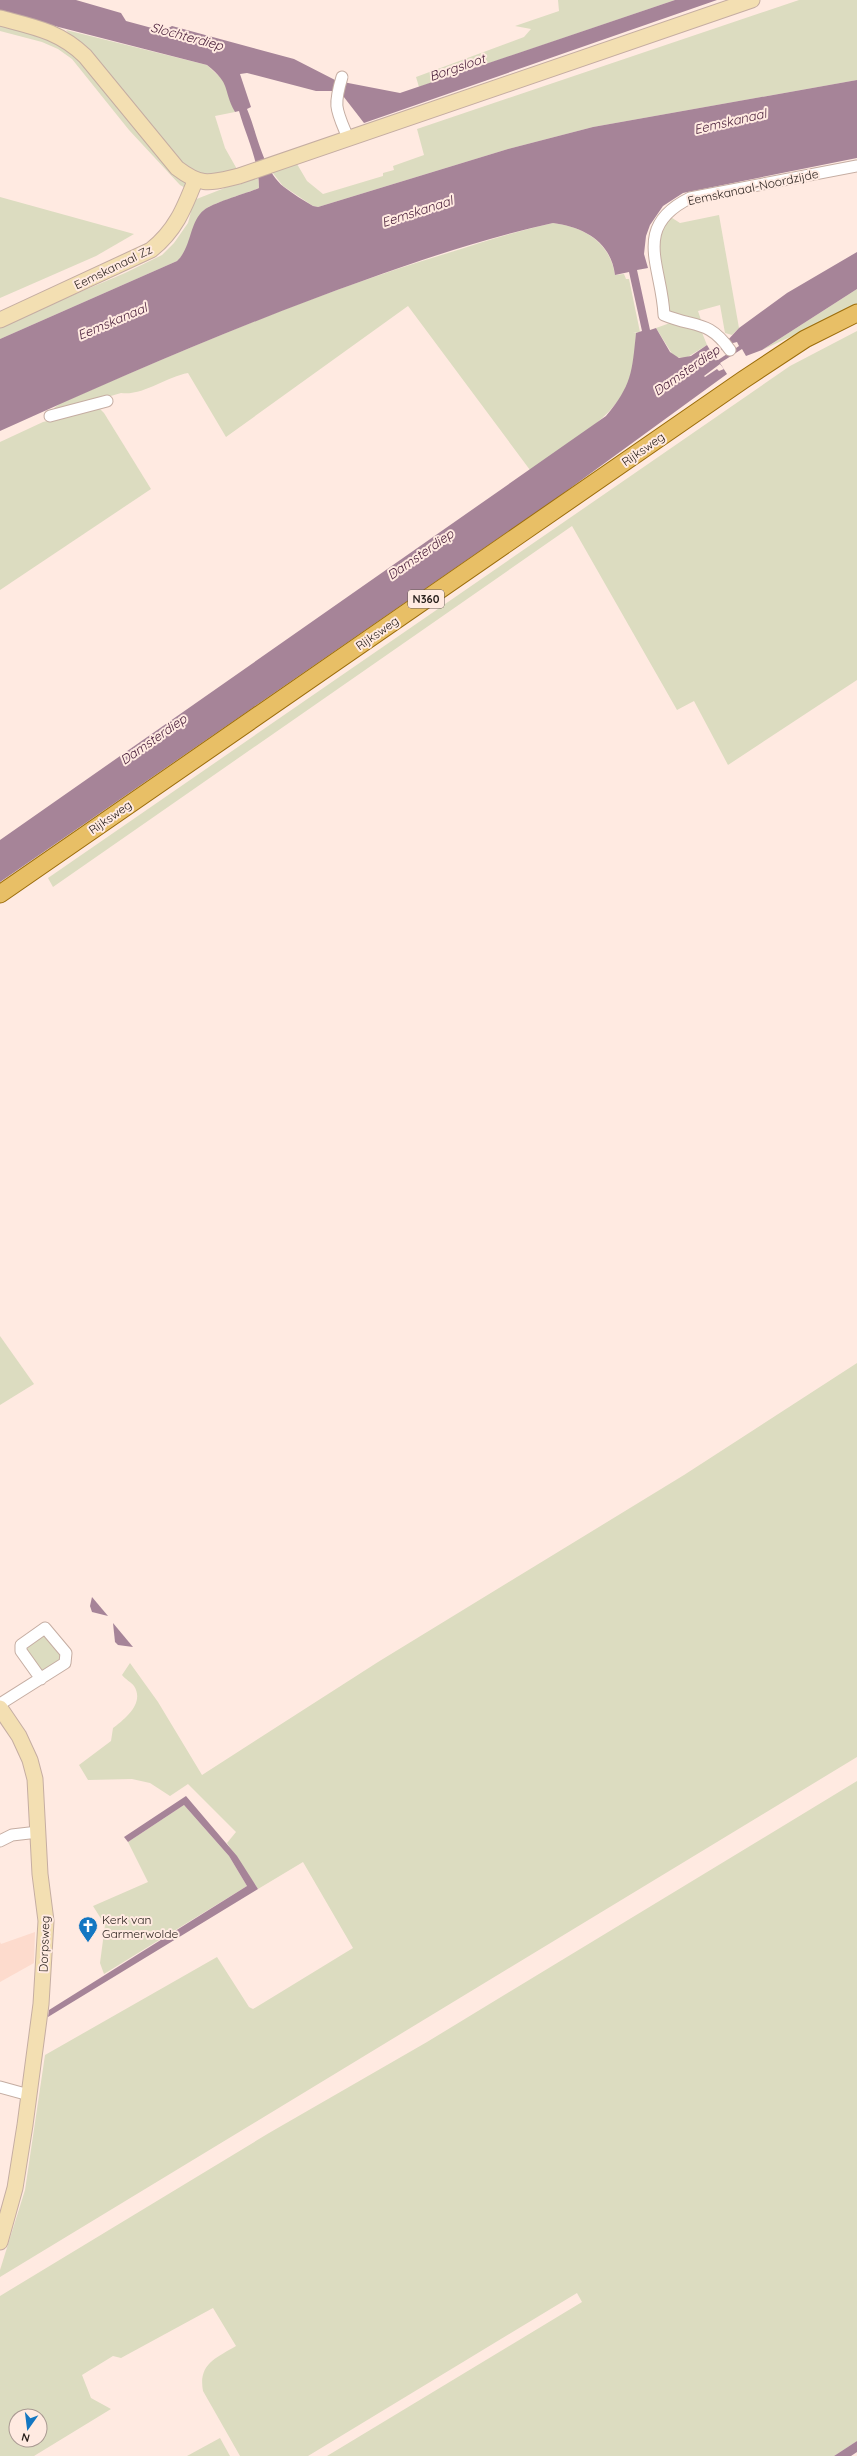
<svg xmlns="http://www.w3.org/2000/svg" width="857" height="2456" font-family="Quicksand,sans-serif">
  <style>
    .built { fill: #fddbcd }
    .green { fill: #dcdcc0; fill-rule: evenodd }
    .water { fill: #a68498 }
    .pier { fill: #ffeae1 }
    .lines { fill: none; stroke-linecap: round; stroke-linejoin: round }
    .street-casing { stroke: #c5ada2; stroke-width: 13 }
    .secondary-casing { stroke: #c5ada2; stroke-width: 17 }
    .primary-casing { stroke: #9b6c0a; stroke-width: 19 }
    .street { stroke: #fff; stroke-width: 11 }
    .secondary { stroke: #f3dfb2; stroke-width: 15 }
    .primary { stroke: #e8bf66; stroke-width: 17 }
    .labels { text-anchor: middle; dominant-baseline: central; stroke-width: 4; stroke-linejoin: round; paint-order: stroke }
    .shield { fill: #ffeae1; stroke: #6a5d58; stroke-width: 1 }
    .shield-label { font-size: 11px; font-weight: bold; fill: #2a211d }
    .street-label { font-size: 12px; fill: #2a211d; stroke: #ffeae1 }
    .poi-label { font-size: 12px; fill: #2a211d; stroke: #ffeae1; text-anchor: start }
    .water-label { font-size: 13px; font-style: italic; fill: #461a37; stroke: #ffeae1 }
  </style>
  <rect width="100%" height="100%" fill="#ffeae1"/>
  <path class="built" d="M35,1932L34,1963L0,1982V1942L1,1944Z"/>
  <g class="green">
    <path d="M558,0H675L419,87L416,77L524,37L531,29L515,26L559,11Z"/>
    <path d="M799,0H857V80L593,127L508,149L318,207L313,206L283,186L272,172L297,164L307,181L323,194L383,176V173L394,170L393,166L424,155L417,129Z"/>
    <path d="M0,23L44,36L75,53L185,181L187,189L180,185L129,130L72,59L58,49L42,42L0,31Z"/>
    <path d="M66,30L207,65L224,81L235,112L215,116L225,148L238,171L210,177L186,169Z"/>
    <path d="M258,175L259,188C249,192 210,204 204,210C190,224 193,247 177,261L0,339V326L125,273L162,255L174,243L188,223L194,200Z"/>
    <path d="M0,197L134,234L96,256L0,298Z"/>
    <path d="M719,215L739,328L732,335L725,333L720,305L698,311L701,320L697,321L675,316L668,310L656,243L669,216L680,223Z"/>
    <path d="M553,223C584,227 610,242 615,275L624,274L626,279H629L640,332L633,333H636C635,347 636,363 632,376C618,417 565,446 530,470L408,306L226,437L188,373C166,377 143,396 121,393L56,412L54,408L61,403C187,348 315,293 448,253C482,242 517,231 553,223Z"/>
    <path d="M857,289V306L762,350Z"/>
    <path d="M670,323L701,330L707,345L686,358L674,357L656,328Z"/>
    <path d="M857,331V680L728,765L694,701L677,710L572,526L53,887L48,878L790,366Z"/>
    <path d="M99,408L104,413L151,489L0,590V442L43,422Z"/>
    <path d="M0,1336L34,1384L0,1405Z"/>
    <path d="M857,1363V1757L0,2277V2270L25,2190L45,2055L217,1957L249,2007L253,2009L353,1948L303,1862L258,1889L227,1843L236,1832L188,1784L170,1796L150,1783L132,1779L88,1780L79,1765L111,1741L113,1728C125,1719 145,1703 134,1686C131,1682 126,1680 122,1675L130,1663L158,1702L202,1775L378,1662L684,1475Z"/>
    <path d="M43,1632L63,1659L41,1674L23,1647Z"/>
    <path d="M857,1781V2441L834,2456H327L582,2302L577,2293L308,2456H240L203,2391C198,2364 216,2358 236,2346L213,2308L121,2358L113,2356L82,2375L91,2398L111,2409L34,2456H0V2296L269,2133L427,2042ZM16,2416H40V2440H16Z"/>
    <path d="M184,1805L229,1856L247,1886L104,1974L100,1963L105,1925L93,1906L148,1882L128,1842Z"/>
    <path d="M220,2438L230,2456H187Z"/>
  </g>
  <g class="water">
    <path d="M0,0H76L121,13L126,21L163,31L172,26L294,59L337,81L334,91H316L247,73L240,74L251,107L247,109C257,132 262,169 284,187C293,194 303,200 313,206L318,207L508,149L593,127L857,80V158L683,193L663,206L650,225L646,236L644,254L648,268L637,270L650,330L656,328L670,352L679,358L691,356L707,345L710,350L723,344L725,346L715,357L718,360L739,346L737,342L729,344L727,341L739,328L787,293L857,252V289L762,350L746,356L742,349L720,363L727,374L554,500L0,882V840L606,416C632,385 632,372 636,333L642,331L629,272L615,275C611,242 584,227 553,223C489,237 426,258 365,280C241,324 120,377 0,431V339L177,261C192,247 189,222 204,210C212,203 247,193 259,188C259,161 246,136 239,111L235,112C222,88 232,85 207,65L0,12Z"/>
    <path d="M675,0H717L364,123L340,92L343,82L400,93Z"/>
    <path d="M92,1597L108,1616L92,1612L90,1606Z"/>
    <path d="M113,1623L133,1647L118,1645L115,1642Z"/>
    <path d="M186,1796L237,1856L258,1889L48,2017L49,2010L247,1886L229,1856L184,1805L128,1842L124,1837Z"/>
    <path d="M857,2441V2452L851,2456H834Z"/>
  </g>
  <path class="pier" d="M720,364L724,369L719,371L717,369L705,377L704,376Z"/>
  <g class="lines">
    <defs>
      <g id="street">
        <path d="M342,77C333,107 336,109 348,138"/>
        <path d="M730,350C708,319 695,328 664,315C662,266 631,227 690,198L857,166"/>
        <path d="M50,416L107,401"/>
        <path d="M0,1704L65,1663L66,1653L45,1628L21,1645V1651L41,1679"/>
        <path d="M0,1841L12,1835L38,1832"/>
        <path d="M0,2087L29,2095"/>
      </g>
      <g id="secondary">
        <path d="M0,18C34,27 59,31 85,56L177,168C202,187 209,183 239,176L752,0"/>
        <path d="M0,320L151,250C175,231 184,209 195,181"/>
        <path d="M0,1708L19,1736L30,1760L35,1779L40,1874L46,1921L41,2004L25,2125L15,2188L0,2242"/>
      </g>
      <path id="primary" d="M0,894L743,380L805,339L857,313"/>
    </defs>
    <use href="#street" class="street-casing"/>
    <use href="#secondary" class="secondary-casing"/>
    <use href="#primary" class="primary-casing"/>
    <use href="#street" class="street"/>
    <use href="#secondary" class="secondary"/>
    <use href="#primary" class="primary"/>
  </g>
  <defs>
    <symbol id="church-pin" viewBox="-11 -11 22 30"><path d="M0 17L-7.5 6A9.5 9.5 0 1 1 7.5 6Z" fill="#1377c2" stroke="#ffeae1"/><path d="M-1.2-6h2.4v3.5h3.3v2.4h-3.3V6h-2.4V-.1h-3.3v-2.4h3.3Z" fill="#fff"/></symbol>
  </defs>
  <g fill-rule="evenodd">
    <use href="#church-pin" x="77" y="1915" width="22" height="30"/>
  </g>
  <g class="labels">
    <rect class="shield" x="408" y="590" width="36" height="18" rx="3"/>
    <g class="shield-label">
      <text x="426" y="599">N360</text>
    </g>
    <g class="street-label">
      <text transform="translate(753 187) rotate(-12)">Eemskanaal-Noordzijde</text>
      <text transform="translate(113 267) rotate(-26)">Eemskanaal Zz</text>
      <text transform="translate(643 449) rotate(-35)">Rijksweg</text>
      <text transform="translate(377 633) rotate(-35)">Rijksweg</text>
      <text transform="translate(110 817) rotate(-35)">Rijksweg</text>
      <text transform="translate(44 1944) rotate(-88)">Dorpsweg</text>
    </g>
    <g class="poi-label">
      <text x="102" y="1919">Kerk van<tspan x="102" dy="14">Garmerwolde</tspan></text>
    </g>
    <g class="water-label">
      <text transform="translate(187 36) rotate(15)">Slochterdiep</text>
      <text transform="translate(457 67) rotate(-19)">Borgsloot</text>
      <text transform="translate(730 121) rotate(-13)">Eemskanaal</text>
      <text transform="translate(417 211) rotate(-18)">Eemskanaal</text>
      <text transform="translate(112 321) rotate(-23)">Eemskanaal</text>
      <text transform="translate(686 370) rotate(-35)">Damsterdiep</text>
      <text transform="translate(420 554) rotate(-35)">Damsterdiep</text>
      <text transform="translate(153 739) rotate(-35)">Damsterdiep</text>
    </g>
  </g>
  <g transform="translate(28 2428) rotate(194)"><circle r="19" fill="#ffeae1" stroke="#aa9a93"/>
  <path d="M0-3L7 15L0 10L-7 15Z" fill="#1377c2"/>
  <text y="-6" font-size="11" font-weight="bold" text-anchor="middle" fill="#2a211d">N</text>
  </g>
</svg>
